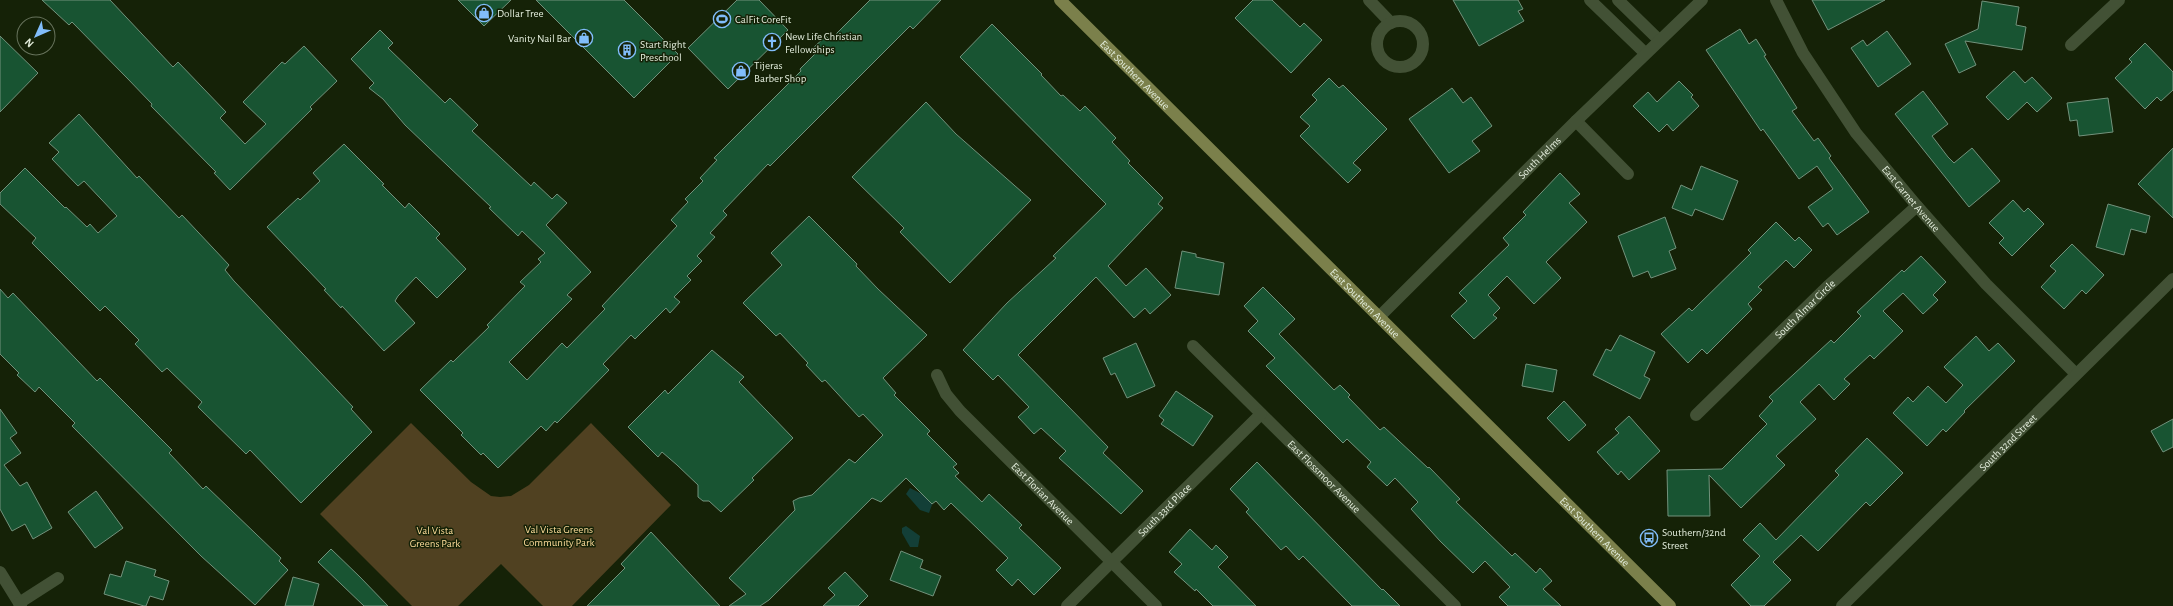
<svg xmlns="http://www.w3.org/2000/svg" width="2173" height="606" font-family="'Alegreya Sans',sans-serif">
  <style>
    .green { fill: #504121 }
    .water { fill: #133f37 }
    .building { fill: #185432; stroke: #72927c }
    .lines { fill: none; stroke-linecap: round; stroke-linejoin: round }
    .minor { stroke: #425135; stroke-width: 12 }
    .major { stroke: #7b804b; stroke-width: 12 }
    .labels { text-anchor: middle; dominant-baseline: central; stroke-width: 3; stroke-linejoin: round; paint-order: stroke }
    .poi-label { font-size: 11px; fill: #e2ecdb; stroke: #152207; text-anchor: start }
    .street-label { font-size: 11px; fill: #e2ecdb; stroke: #152207 }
    .park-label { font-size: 11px; fill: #fcda99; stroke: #152207 }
  </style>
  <rect width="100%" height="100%" fill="#152207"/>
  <path class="green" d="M411,423L471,482L491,496L500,497L511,496L529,485L591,423L671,505L572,606H543L501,564L458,606H412L320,514Z"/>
  <g class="water">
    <path d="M910,488L926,496L933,502L929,513L920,510L906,494Z"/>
    <path d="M906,526L920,536L918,547H910L902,533V528Z"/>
  </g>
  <g class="building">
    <path d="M42,0H110L173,67L178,62L226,112L220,118L245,144L266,124L243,102L282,62L285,64L304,46L337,81L310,107L312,109L230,190L214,173L216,172L151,106L152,104L127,78L72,22L69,25Z"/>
    <path d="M458,0H511L484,26Z"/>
    <path d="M536,0H624L678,54L634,98Z"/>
    <path d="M737,0H759L788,30L728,89L688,48Z"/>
    <path d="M870,0H941L913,29L910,26L770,166L768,164L723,211L727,215L710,233L715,237L697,256L702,261L687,276L691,280L674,297L680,302L670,313L666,308L635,339L631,335L603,364L609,370L557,423L555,421L546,431L541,426L498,468L483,453L481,455L461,435L463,433L420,390L451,360L453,362L489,327L487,325L525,286L520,282L541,262L538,259L545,253L522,231L518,236L489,208L491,207L405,125L383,99L369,88L374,83L351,59L380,30L393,43L388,48L445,103L450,98L478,125L472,131L531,186L534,182L552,199L557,194L567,203L546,225L591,272L567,295L572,299L509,362L527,380L562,343L567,348L605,309L602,306L677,226L671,220L688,202L685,199L703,181L700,178L717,160L714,158L801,71L800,69L817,52L813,48L826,36L830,40Z"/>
    <path d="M1253,0H1272L1300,27L1304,23L1322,40L1291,73L1235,18Z"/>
    <path d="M1453,0H1518L1523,9L1518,11L1524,21L1479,46Z"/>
    <path d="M1812,0H1885L1828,30Z"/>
    <path d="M1982,1L2019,7L2016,25L2026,27L2022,50L1965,41L1976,65L1959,73L1945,44L1978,29Z"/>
    <path d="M992,24L1042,74L1041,75L1061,96L1063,95L1080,111L1085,106L1116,138L1112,142L1130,161L1128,163L1163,198L1158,204L1163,208L1108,266L1126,286L1146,268L1171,295L1150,314L1145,308L1134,318L1096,277L1018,355L1108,447L1103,453L1143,491L1121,514L1059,458L1066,451L1041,428L1034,434L1018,417L1029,407L998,375L993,380L963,350L1007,303L1056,258L1053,256L1106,204L960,57Z"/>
    <path d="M1740,29L1749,44L1756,39L1766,55L1764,56L1797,108L1792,111L1814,141L1818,138L1831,156L1829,158L1869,212L1837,235L1828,223L1823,227L1808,207L1833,189L1817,166L1799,179L1763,129L1761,131L1706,50Z"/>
    <path d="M1887,31L1911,64L1878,87L1851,48L1863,40L1867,46Z"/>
    <path d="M0,36L38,73L0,112Z"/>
    <path d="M2145,43L2173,72V90L2161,101L2157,97L2145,109L2115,78L2132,62L2129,59Z"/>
    <path d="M2014,71L2025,83L2032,77L2052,98L2037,112L2027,102L2008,120L1986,97Z"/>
    <path d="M1329,78L1339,88L1343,85L1387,129L1353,163L1361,170L1348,183L1300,136L1310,126L1300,117L1317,100L1312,95Z"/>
    <path d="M1679,81L1693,95L1691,97L1699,106L1673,131L1667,124L1659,132L1633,106L1648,92L1657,102Z"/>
    <path d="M1452,88L1463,103L1471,97L1492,126L1472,141L1480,151L1449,173L1409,119Z"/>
    <path d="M1923,91L1948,124L1932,136L1948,157L1954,163L1972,148L2000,181L1969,207L1895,114Z"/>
    <path d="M2108,98L2113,132L2079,136L2077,120L2070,121L2067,103Z"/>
    <path d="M926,102L956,134L1031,200L950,283L900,232L904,228L852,177Z"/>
    <path d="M79,114L137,178L139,176L179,218L182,215L229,265L225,270L234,281L353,407L351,409L372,432L301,503L250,450L246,454L198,407L202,402L167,368L162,372L135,344L139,340L105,306L100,311L32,243L36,238L0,204V193L25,168L65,208L66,207L87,227L90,224L98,233L117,216L84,181L78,186L52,159L59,152L49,143Z"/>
    <path d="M344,144L384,184L382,185L405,208L409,203L440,234L436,238L466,269L437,298L416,277L398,296L395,301L415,323L384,351L342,306L341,308L324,290L326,289L267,227L298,198L300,200L320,181L313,173Z"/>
    <path d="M2173,148V218L2138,184Z"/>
    <path d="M1701,166L1738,181L1723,220L1695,209L1692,216L1672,208L1681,185L1692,190Z"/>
    <path d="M1560,173L1580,194L1569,203L1587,222L1546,262L1561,278L1534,304L1507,276L1488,295L1500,308L1493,315L1497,318L1474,339L1451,316L1467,301L1459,293L1509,245L1503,238L1526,215L1523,212Z"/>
    <path d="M2013,200L2024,212L2028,208L2044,224L2012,256L1999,243L2004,238L1989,223Z"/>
    <path d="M2108,204L2150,216L2146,233L2131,229L2124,255L2096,247Z"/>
    <path d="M809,216L857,264L856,266L878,289L927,335L883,378L896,393L894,395L930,431L927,434L957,464L953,467L959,473L955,476L982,502L989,494L1022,525L1019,528L1061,568L1034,595L1018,579L1012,586L996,570L1008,558L951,503L944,510L936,501L932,504L906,478L881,502L872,498L769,600L760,606H729L746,594L729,578L795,510L793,501L799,498L812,495L849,459L855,463L883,435L863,414L859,417L825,380L822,382L806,365L808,363L780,333L776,336L743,303L782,265L771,253Z"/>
    <path d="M1665,217L1676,248L1669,251L1676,269L1651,278L1648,271L1633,277L1618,236Z"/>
    <path d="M1776,222L1795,241L1799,237L1812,250L1794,268L1786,260L1758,287L1762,290L1748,304L1752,309L1707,354L1702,349L1688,363L1661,334L1689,308L1692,311L1751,253L1748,250Z"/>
    <path d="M2072,244L2104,275L2086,294L2082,290L2064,309L2041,287L2056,271L2050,266Z"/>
    <path d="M1182,251L1196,254V257L1224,263L1219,295L1175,288Z"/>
    <path d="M1921,256L1946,282L1933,295L1938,300L1923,314L1903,293L1883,311L1903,331L1874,359L1870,355L1844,379L1850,384L1834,400L1819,384L1800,402L1816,419L1776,456L1785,465L1741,508L1709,475L1710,516H1668L1667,470L1722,469L1767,424L1759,416L1773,401L1769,397L1831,340L1834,343L1861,316L1857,312L1902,270L1904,272Z"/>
    <path d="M1263,287L1295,319L1279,334L1334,390L1340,385L1350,395L1348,397L1380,430L1384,427L1428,468L1429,467L1460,499L1456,502L1512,556L1515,553L1536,573L1540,568L1552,581L1543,589L1561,606H1508L1499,597L1510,587L1485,561L1473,573L1440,541L1411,509L1418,502L1395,478L1387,486L1367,467L1371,462L1347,439L1343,443L1266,366L1275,358L1248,331L1258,321L1244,306Z"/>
    <path d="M0,289L8,298L13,293L97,381L100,378L172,450L169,453L203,489L206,486L281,558L279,561L288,570L255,605L201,556L72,426L75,423L39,387L35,392L17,375L19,373L0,354Z"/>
    <path d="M1620,335L1655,352L1644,376L1650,379L1640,399L1593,375L1606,349L1611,351Z"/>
    <path d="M1976,336L1989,351L1998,343L2015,361L1964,411L1965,412L1946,432L1943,429L1927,446L1893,413L1908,397L1913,402L1928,386L1946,403L1963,385L1944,367Z"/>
    <path d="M1136,343L1155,386L1127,398L1115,373L1111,375L1103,358Z"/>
    <path d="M712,350L744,377L739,382L793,438L752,478L754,480L721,512L709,501H703L698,497V485L677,465L662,452L658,457L628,427L665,390L668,394Z"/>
    <path d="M1526,364L1557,370L1553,392L1522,386Z"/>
    <path d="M1176,391L1213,416L1193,446L1161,424L1164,420L1159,416Z"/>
    <path d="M1564,401L1586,425L1569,441L1547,418Z"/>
    <path d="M0,409L17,433L10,438L21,453L4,465L20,486L27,482L52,528L33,539L25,524L12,531L0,509Z"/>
    <path d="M1629,416L1660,451L1629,480L1621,471L1618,475L1597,452L1619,433L1615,429Z"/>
    <path d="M2173,419V447L2163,452L2151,431Z"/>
    <path d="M1867,438L1903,473L1870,506L1866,502L1818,551L1801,535L1773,562L1791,580L1764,606H1751L1731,585L1760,556L1743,540L1760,523L1776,540L1839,475L1835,471Z"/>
    <path d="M1257,462L1382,590L1383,589L1400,606H1352L1303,556L1299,560L1286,546L1281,550L1246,512L1249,509L1230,489Z"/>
    <path d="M96,491L123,528L95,548L68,512Z"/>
    <path d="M1190,529L1212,550L1216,545L1228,557L1218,567L1256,606H1213L1196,589L1195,591L1174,572L1182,564L1169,552Z"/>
    <path d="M651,532L703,588L720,606H587L625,568L621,564Z"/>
    <path d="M331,549L360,577L388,606H364L318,562Z"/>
    <path d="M901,551L923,560L920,568L941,576L933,596L890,580Z"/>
    <path d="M126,561L156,570L154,576L169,581L163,600L150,596L146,606H144L104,594L110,574L121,577Z"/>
    <path d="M845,572L868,596L858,606H823L835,595L828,588Z"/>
    <path d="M293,577L319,584L313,606H285Z"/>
  </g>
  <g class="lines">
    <g class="minor">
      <path d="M1369,0L1391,23"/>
      <path d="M1590,0L1645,53"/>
      <path d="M1618,0L1659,40"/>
      <path id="s1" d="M1776,0L1803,53L1856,133L1917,206L1986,284L2076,374"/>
      <circle cx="1400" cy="44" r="23"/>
      <path d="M2071,45L2119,0"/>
      <path d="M1576,121L1628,174"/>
      <path id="s2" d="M1379,317L1576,121L1702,0"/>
      <path id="s3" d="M1193,346L1455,606"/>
      <path id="s4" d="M937,375L946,394L960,411L1156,606"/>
      <path id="s5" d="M1696,415L1827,287L1917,206"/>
      <path d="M0,572L21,606"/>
      <path d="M19,603L58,578"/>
      <path id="s6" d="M1067,606L1261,414"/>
      <path id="s7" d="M1842,606L2173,279"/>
    </g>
    <path class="major" id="s8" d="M1060,0L1670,606"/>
  </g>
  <defs>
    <symbol id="shop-ring" viewBox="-11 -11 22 22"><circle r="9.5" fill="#152207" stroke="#81bdfa" stroke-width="1.5"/><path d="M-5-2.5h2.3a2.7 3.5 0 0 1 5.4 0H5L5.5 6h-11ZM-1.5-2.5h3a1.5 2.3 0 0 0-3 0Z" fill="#81bdfa"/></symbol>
    <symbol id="stadium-ring" viewBox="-11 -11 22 22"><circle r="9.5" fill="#152207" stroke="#81bdfa" stroke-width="1.5"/><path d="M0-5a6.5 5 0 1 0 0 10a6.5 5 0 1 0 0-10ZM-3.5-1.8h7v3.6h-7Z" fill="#81bdfa"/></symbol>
    <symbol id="church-ring" viewBox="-11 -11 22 22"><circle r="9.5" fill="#152207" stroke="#81bdfa" stroke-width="1.5"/><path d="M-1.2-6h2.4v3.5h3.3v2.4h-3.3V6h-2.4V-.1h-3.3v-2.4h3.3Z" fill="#81bdfa"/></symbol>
    <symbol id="building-ring" viewBox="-11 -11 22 22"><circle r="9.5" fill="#152207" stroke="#81bdfa" stroke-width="1.5"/><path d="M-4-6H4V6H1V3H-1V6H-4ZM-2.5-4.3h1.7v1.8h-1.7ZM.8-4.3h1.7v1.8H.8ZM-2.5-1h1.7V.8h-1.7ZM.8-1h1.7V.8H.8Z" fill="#81bdfa"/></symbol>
    <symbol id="bus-ring" viewBox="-11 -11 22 22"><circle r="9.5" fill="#152207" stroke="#81bdfa" stroke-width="1.5"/><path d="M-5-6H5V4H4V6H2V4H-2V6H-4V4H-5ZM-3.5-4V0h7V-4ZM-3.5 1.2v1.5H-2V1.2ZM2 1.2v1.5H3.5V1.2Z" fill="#81bdfa"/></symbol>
  </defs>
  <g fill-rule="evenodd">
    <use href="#shop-ring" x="474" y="3" width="20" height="20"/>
    <use href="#stadium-ring" x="712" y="9" width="20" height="20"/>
    <use href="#shop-ring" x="574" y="28" width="20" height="20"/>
    <use href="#church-ring" x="762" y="32" width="20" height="20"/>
    <use href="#building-ring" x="617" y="40" width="20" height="20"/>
    <use href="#shop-ring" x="731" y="61" width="20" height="20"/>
    <use href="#bus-ring" x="1639" y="528" width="20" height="20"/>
  </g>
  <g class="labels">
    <g class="poi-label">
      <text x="497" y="13">Dollar Tree</text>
      <text x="735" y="19">CalFit CoreFit</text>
      <text x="785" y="36">New Life Christian<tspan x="785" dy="13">Fellowships</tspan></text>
      <text x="571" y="38" text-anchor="end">Vanity Nail Bar</text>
      <text x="640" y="44">Start Right<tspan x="640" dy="13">Preschool</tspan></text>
      <text x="754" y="65">Tijeras<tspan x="754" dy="13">Barber Shop</tspan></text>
      <text x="1662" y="532">Southern/32nd<tspan x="1662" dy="13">Street</tspan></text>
    </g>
    <g class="street-label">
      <text stroke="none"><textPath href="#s8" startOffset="106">East Southern Avenue</textPath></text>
      <text stroke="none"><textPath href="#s2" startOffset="226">South Helms</textPath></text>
      <text stroke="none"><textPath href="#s1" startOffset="241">East Garnet Avenue</textPath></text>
      <text stroke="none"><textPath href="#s8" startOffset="430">East Southern Avenue</textPath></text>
      <text stroke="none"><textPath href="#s5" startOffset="152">South Almar Circle</textPath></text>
      <text stroke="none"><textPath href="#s7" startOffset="233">South 32nd Street</textPath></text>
      <text stroke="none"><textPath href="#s3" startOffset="185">East Flossmoor Avenue</textPath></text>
      <text stroke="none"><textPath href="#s4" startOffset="160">East Florian Avenue</textPath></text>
      <text stroke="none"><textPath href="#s6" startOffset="137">South 33rd Place</textPath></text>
      <text stroke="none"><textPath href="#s8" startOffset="754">East Southern Avenue</textPath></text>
    </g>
    <g class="park-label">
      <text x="559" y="529">Val Vista Greens<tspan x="559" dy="13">Community Park</tspan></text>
      <text x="435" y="530">Val Vista<tspan x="435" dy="13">Greens Park</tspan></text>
    </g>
  </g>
  <g transform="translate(36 36) rotate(225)"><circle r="19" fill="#152207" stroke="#67735c"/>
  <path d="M0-3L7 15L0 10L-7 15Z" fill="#81bdfa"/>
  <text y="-6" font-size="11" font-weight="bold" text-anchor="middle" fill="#e2ecdb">N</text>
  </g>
</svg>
